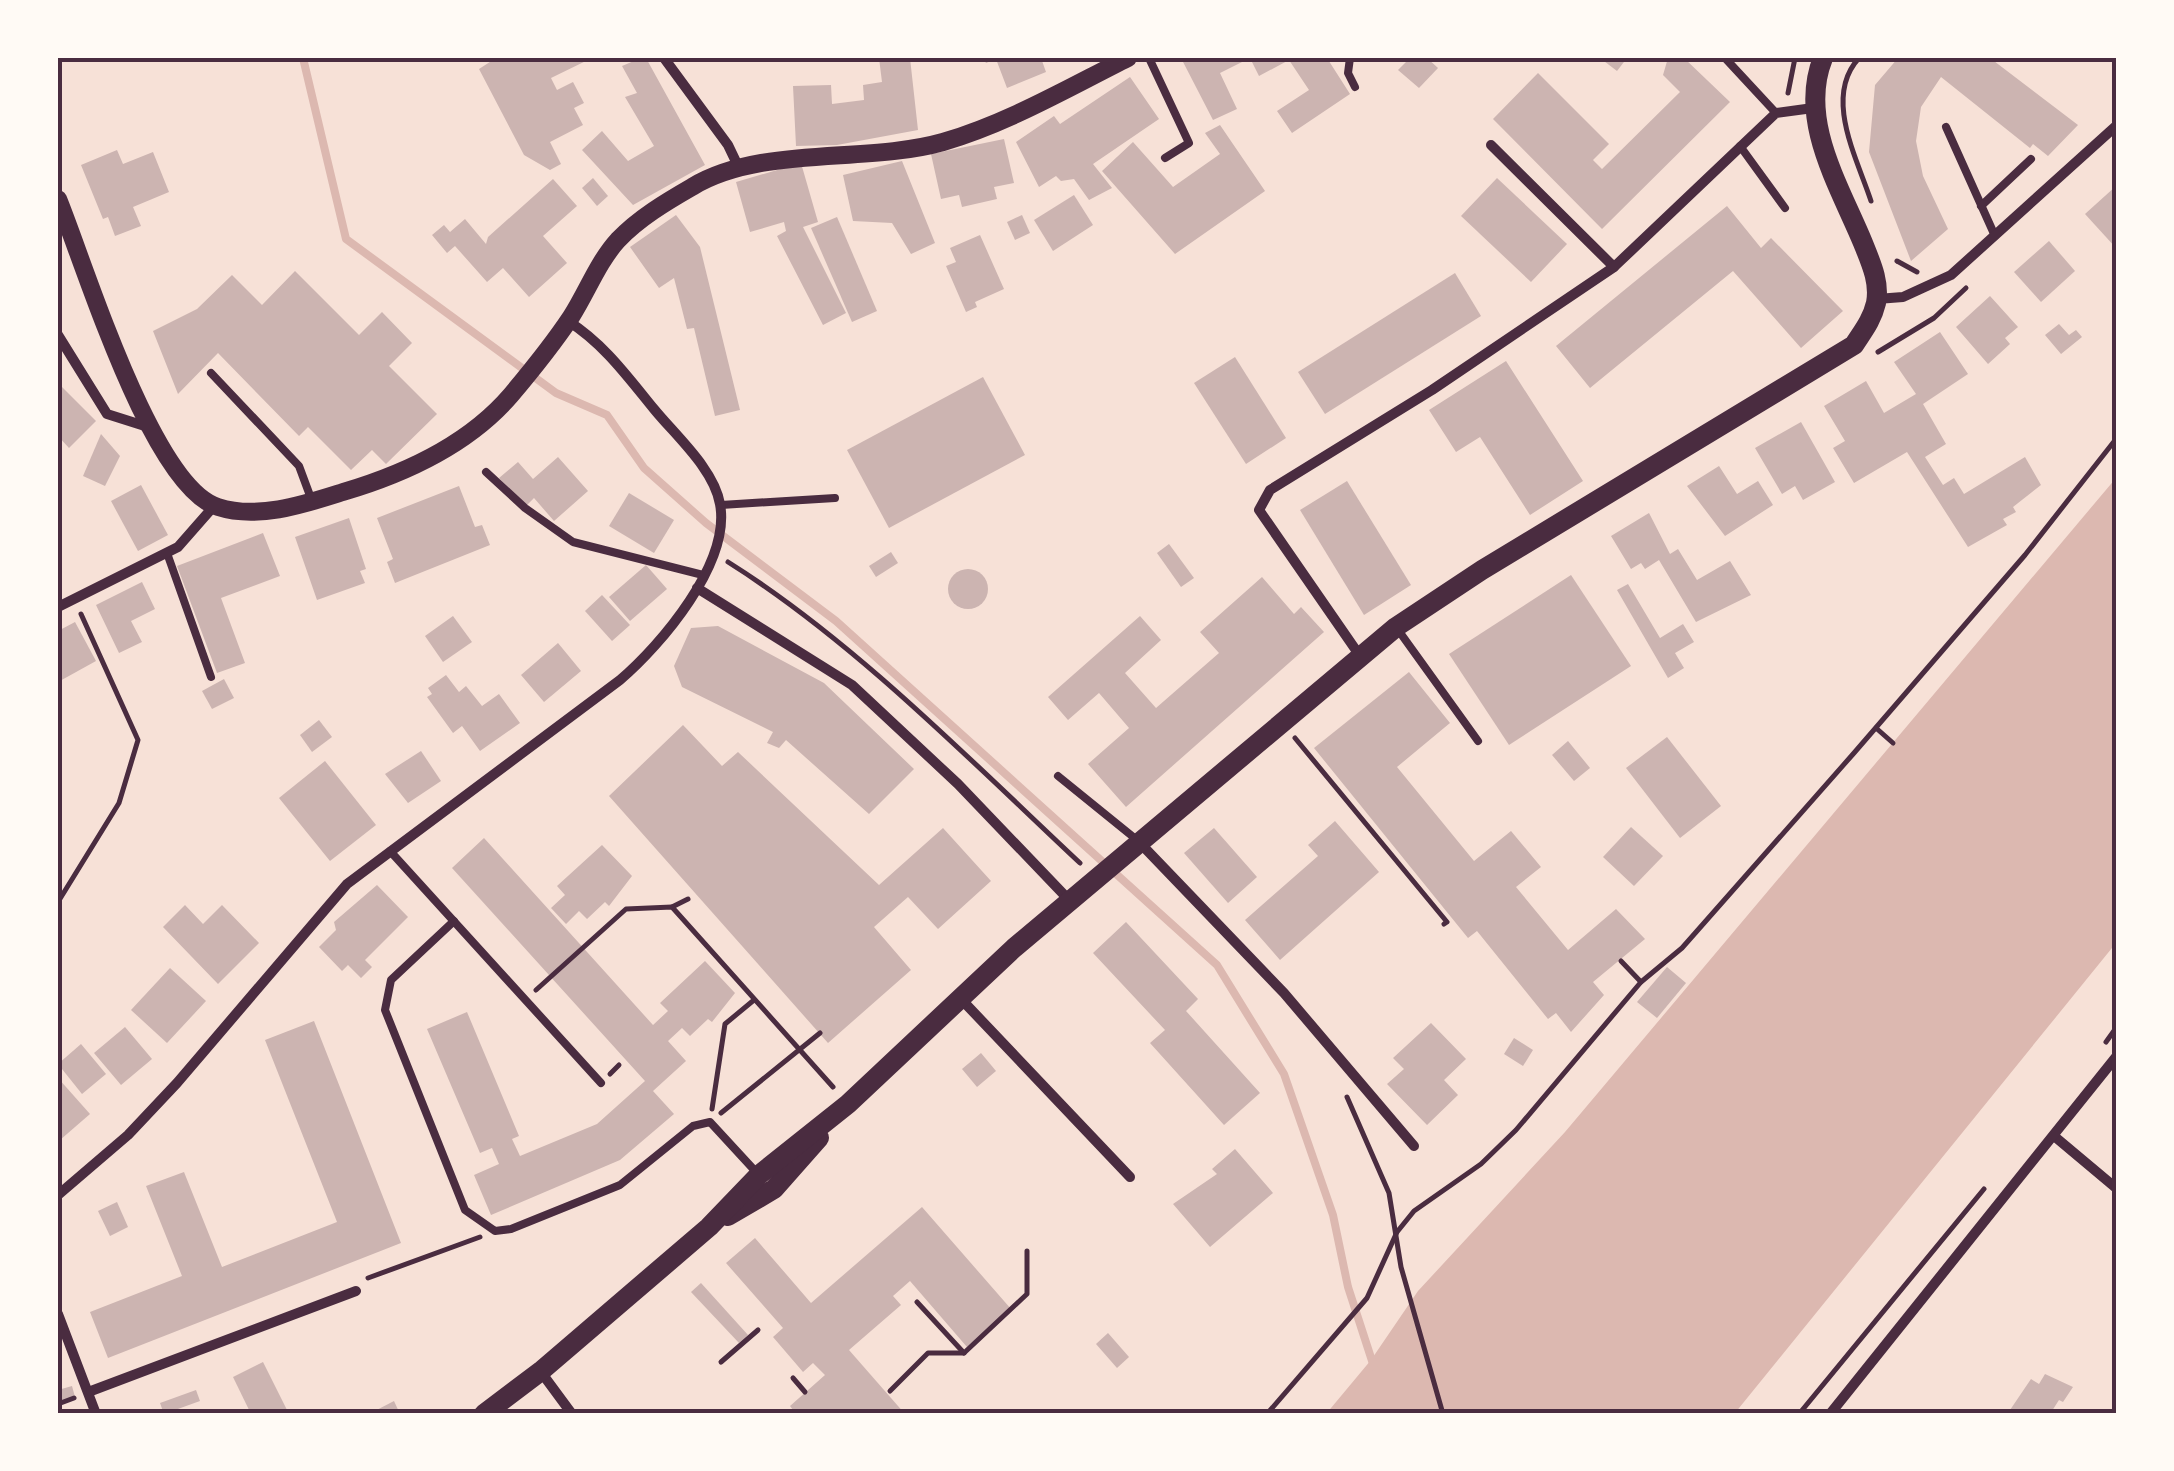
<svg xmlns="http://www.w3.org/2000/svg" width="2174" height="1471" font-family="'Exo 2',sans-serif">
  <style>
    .water { fill: #dcb8b0 }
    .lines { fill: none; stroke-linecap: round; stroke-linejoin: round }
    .stream { stroke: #dcb8b0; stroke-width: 8 }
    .building { fill: #ccb4b1 }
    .path { stroke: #4a2c40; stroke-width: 5 }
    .service { stroke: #4a2c40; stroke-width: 8 }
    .minor { stroke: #4a2c40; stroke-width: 10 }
    .tertiary { stroke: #4a2c40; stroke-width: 18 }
    .secondary { stroke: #4a2c40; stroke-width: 20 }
    .neatline { fill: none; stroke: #4a2c40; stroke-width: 4 }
  </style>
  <rect width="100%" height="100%" fill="#f7e1d7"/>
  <path class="water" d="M2116,478V943L1735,1413L1326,1414L1371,1360L1418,1291L1565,1132Z"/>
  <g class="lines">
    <path class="stream" d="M303,58L346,239L556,393L607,415L644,468L706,523L836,621L1217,965L1284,1074L1333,1215L1348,1287L1374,1367"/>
  </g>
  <g class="building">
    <path d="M496,58H592L551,78L557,90L573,82L584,103L574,108L583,125L550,142L561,164L550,170L524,155L479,69Z"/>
    <path d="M641,58H646L705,165L633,205L582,150L602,131L628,161L654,146L625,97L637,93L622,66Z"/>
    <path d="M879,58H910L918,130L837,145L796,146L793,86L831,85L832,104L864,100L863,85L882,82Z"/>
    <path d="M983,58H1041L1046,72L1007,88L996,59L986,63Z"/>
    <path d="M1181,58H1327L1350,94L1292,133L1277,111L1309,90L1289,60L1259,76L1250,58L1220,73L1237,109L1213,120Z"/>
    <path d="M1410,58H1427L1438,68L1419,88L1398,70Z"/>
    <path d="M1600,58H1627L1617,71Z"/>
    <path d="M1668,58H1684L1730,102L1602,229L1493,119L1538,73L1609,144L1593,160L1602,169L1680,92L1663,75Z"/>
    <path d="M1898,58H1990L2078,125L2048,156L2033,144L2030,148L1941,77L1921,107L1916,141L1923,176L1948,229L1911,261L1869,152L1875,85Z"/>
    <path d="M1130,77L1159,119L1093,164L1112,188L1089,200L1074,179L1061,181L1056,176L1039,187L1016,142L1054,116L1060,124Z"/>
    <path d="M1220,125L1265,191L1175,254L1102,171L1133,142L1173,187L1220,154L1205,133Z"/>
    <path d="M1004,139L1014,183L994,187L997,199L962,207L959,195L941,199L931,154Z"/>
    <path d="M117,150L123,164L153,152L169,192L133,207L141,226L115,236L108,217L103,219L81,165Z"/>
    <path d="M902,161L935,243L911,254L892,223L853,221L843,175Z"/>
    <path d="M801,163L818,222L803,227L846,313L823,325L777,236L786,231L784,222L750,232L736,182Z"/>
    <path d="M593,178L608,196L597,206L582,188Z"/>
    <path d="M1497,178L1567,244L1531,282L1461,216Z"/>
    <path d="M553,179L577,206L543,236L567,263L529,297L503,268L487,282L455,246L447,253L432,235L444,225L450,232L465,219L486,244L488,237Z"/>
    <path d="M2116,186V248L2085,214Z"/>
    <path d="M1074,195L1093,225L1053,251L1034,220Z"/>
    <path d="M1727,206L1761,248L1771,238L1843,311L1801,348L1733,271L1590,388L1556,346Z"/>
    <path d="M676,215L700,247L740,410L715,416L694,328L687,329L674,278L659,288L630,247Z"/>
    <path d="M1022,215L1030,233L1015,240L1007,222Z"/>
    <path d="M837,217L877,311L852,322L811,228Z"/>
    <path d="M980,235L1004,289L975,302L977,307L966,312L946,266L956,262L950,248Z"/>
    <path d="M2049,241L2075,271L2041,302L2014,272Z"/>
    <path d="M295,271L359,335L382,312L412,343L389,366L437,414L386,464L372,450L351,470L308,427L299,436L218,353L178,394L153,331L197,309L232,275L262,305Z"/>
    <path d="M1455,273L1481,316L1325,414L1298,372Z"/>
    <path d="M1990,296L2018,327L2005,338L2010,344L1988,364L1956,327Z"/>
    <path d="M2059,324L2069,335L2076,330L2082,337L2061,354L2045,335Z"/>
    <path d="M1940,332L1968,374L1923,404L1946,444L1925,457L1943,485L1954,478L1964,494L2025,457L2041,485L2013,507L2016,512L2003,519L2007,525L1968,547L1907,452L1854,483L1833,448L1845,441L1824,406L1866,381L1884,413L1916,394L1894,362Z"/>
    <path d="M1235,357L1286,438L1246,464L1194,383Z"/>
    <path d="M1506,361L1583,481L1530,515L1480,437L1456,452L1429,410Z"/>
    <path d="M983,377L1025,455L889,528L847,450Z"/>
    <path d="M58,383L96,421L69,448L58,436Z"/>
    <path d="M1801,422L1835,482L1803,500L1795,486L1782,494L1755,448Z"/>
    <path d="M101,434L120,456L105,486L83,476Z"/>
    <path d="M558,457L588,491L554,521L534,498L525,507L499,478L518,462L533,479Z"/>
    <path d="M1719,466L1737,494L1758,481L1773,505L1725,536L1687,486Z"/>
    <path d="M1347,481L1411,585L1364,615L1300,510Z"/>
    <path d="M141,485L168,535L138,551L111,501Z"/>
    <path d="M459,486L475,527L482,525L490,545L395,583L387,562L393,559L377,518Z"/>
    <path d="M629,493L674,520L654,553L609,526Z"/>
    <path d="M1649,513L1670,554L1678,549L1697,580L1730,561L1751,595L1696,622L1659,560L1645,569L1641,563L1631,569L1611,536Z"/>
    <path d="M349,518L366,569L360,571L365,583L317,600L295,537Z"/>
    <path d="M263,533L280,576L221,598L245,663L217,673L177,566Z"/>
    <path d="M1169,544L1194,578L1181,587L1157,553Z"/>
    <path d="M891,552L898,563L876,577L869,566Z"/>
    <path d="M646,565L667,589L630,621L609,597Z"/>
    <circle cx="968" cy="589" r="20"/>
    <path d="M1571,575L1631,666L1509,745L1449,654Z"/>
    <path d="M1262,577L1294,614L1301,607L1324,632L1126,807L1088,764L1129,728L1099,693L1068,720L1048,697L1140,616L1161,640L1125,673L1156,708L1219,653L1200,632Z"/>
    <path d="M142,582L155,609L131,621L142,642L119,653L96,605Z"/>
    <path d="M1628,584L1660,638L1683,624L1694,642L1675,653L1684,668L1668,678L1617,590Z"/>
    <path d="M602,595L630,625L612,641L585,611Z"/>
    <path d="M453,616L472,642L443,662L425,636Z"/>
    <path d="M75,622L96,661L58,682V631Z"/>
    <path d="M718,626L824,683L914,769L869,814L786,740L779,748L767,743L773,732L682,687L674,666L691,628Z"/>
    <path d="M558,643L581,671L544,702L521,675Z"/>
    <path d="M1409,672L1450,723L1397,767L1474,861L1511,831L1541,867L1516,887L1568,950L1616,909L1645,939L1593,982L1604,995L1571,1032L1556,1013L1548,1019L1477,931L1468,938L1314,748Z"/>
    <path d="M446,675L459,692L466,686L482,706L499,694L520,723L480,751L462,726L453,733L427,697L432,694L428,688Z"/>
    <path d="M224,679L234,698L212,709L202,691Z"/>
    <path d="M319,720L332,737L312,752L300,735Z"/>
    <path d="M683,725L722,766L738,752L879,885L943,828L991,881L938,929L908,897L874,927L911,970L828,1043L609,796Z"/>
    <path d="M1667,737L1721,806L1680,838L1626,768Z"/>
    <path d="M1568,741L1590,768L1574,781L1552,755Z"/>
    <path d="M421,751L441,781L408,803L385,774Z"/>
    <path d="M325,761L376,825L330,861L279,798Z"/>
    <path d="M1335,821L1379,872L1280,960L1245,920L1318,856L1308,845Z"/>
    <path d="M1631,827L1663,856L1634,886L1603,857Z"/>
    <path d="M1214,828L1257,877L1228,903L1184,853Z"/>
    <path d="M484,838L653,1025L668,1011L660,1003L705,961L735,993L712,1022L708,1019L690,1036L682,1028L668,1041L686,1061L653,1091L674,1114L620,1160L491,1215L474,1175L499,1164L492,1148L480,1153L427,1029L467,1012L519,1136L512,1139L520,1156L597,1124L645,1081L452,868Z"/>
    <path d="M602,845L632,876L609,906L605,902L587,919L579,911L566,924L551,908L565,895L557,886Z"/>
    <path d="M377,885L408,917L365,960L372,967L361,978L348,965L342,971L319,947L336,930L334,922Z"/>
    <path d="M185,905L203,924L222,905L259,943L218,984L163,927Z"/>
    <path d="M1126,922L1198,999L1186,1011L1260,1093L1224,1125L1150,1043L1165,1030L1093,953Z"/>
    <path d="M1667,967L1686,983L1657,1018L1637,1002Z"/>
    <path d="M170,968L206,1001L167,1043L131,1010Z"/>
    <path d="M314,1021L401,1243L108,1358L90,1312L182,1276L146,1186L184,1172L222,1267L337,1222L265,1040Z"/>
    <path d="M1431,1023L1466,1059L1444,1080L1458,1095L1427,1125L1387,1084L1404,1069L1393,1058Z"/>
    <path d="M125,1027L152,1059L121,1085L94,1053Z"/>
    <path d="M1514,1038L1533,1050L1523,1066L1504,1054Z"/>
    <path d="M81,1044L106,1074L82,1094L58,1064Z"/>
    <path d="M981,1053L996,1071L977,1087L962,1069Z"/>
    <path d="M58,1078L90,1114L60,1140L58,1137Z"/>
    <path d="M1235,1149L1273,1193L1210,1247L1173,1204L1217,1174L1212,1169Z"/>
    <path d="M117,1202L128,1227L110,1236L98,1211Z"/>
    <path d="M922,1207L1011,1309L967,1347L910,1281L893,1296L901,1305L849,1350L905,1414H796L790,1406L825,1375L813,1363L803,1372L773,1337L783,1328L726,1263L755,1238L811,1303Z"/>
    <path d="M701,1283L748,1335L739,1343L691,1292Z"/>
    <path d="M1108,1333L1129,1357L1117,1368L1096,1344Z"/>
    <path d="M263,1362L289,1414H251L233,1377Z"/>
    <path d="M2045,1374L2073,1387L2063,1402L2059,1400L2050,1414L2010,1410L2031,1379L2039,1384Z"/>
    <path d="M72,1386L75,1397L58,1402V1390Z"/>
    <path d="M196,1390L200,1401L164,1414L160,1403Z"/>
    <path d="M394,1401L400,1414H369Z"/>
  </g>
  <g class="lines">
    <g class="path">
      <path d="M1859,58C1823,97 1857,158 1871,201"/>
      <path d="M1788,93L1795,58"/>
      <path d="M1897,261L1917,272"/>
      <path d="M1878,352L1934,318L1966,288"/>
      <path d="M728,562C854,641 971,761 1080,863"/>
      <path d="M1876,728L1893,743"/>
      <path d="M1295,738L1447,922L1444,924"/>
      <path d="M58,902L119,803L138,740L81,614"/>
      <path d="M672,907L688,899"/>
      <path d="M1621,961L1641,982"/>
      <path d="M536,990L626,909L672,907L833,1087"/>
      <path d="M2106,1042L2116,1028"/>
      <path d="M610,1074L619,1065"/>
      <path d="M1347,1097L1389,1193L1401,1267L1443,1414"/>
      <path d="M712,1109L725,1024L754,1000"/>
      <path d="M721,1113L820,1033"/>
      <path d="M368,1278L480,1237"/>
      <path d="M917,1302L964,1353L1027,1294V1251"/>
      <path d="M721,1362L758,1330"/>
      <path d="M793,1378L805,1392"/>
      <path d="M890,1391L928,1353H964"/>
      <path d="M58,1404L74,1398"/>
      <path d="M1267,1414L1367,1298L1397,1232L1414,1211L1481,1164L1516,1130L1641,982L1682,948L1854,753L2025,555L2116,439"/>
      <path d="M1799,1414L1984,1189"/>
    </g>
    <g class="service">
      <path d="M1149,58L1189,143L1165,158"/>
      <path d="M1350,58L1348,73L1355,87"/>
      <path d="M1725,58L1776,113"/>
      <path d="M1946,127L1995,236"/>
      <path d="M1740,146L1785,208"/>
      <path d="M1981,206L2031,159"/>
      <path d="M211,373L299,466L312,501"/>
      <path d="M486,472L525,508L573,542L703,575"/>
      <path d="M721,505L835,498"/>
      <path d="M167,553L211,677"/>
      <path d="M1396,627L1478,741"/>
      <path d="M1058,776L1137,840"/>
      <path d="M390,851L601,1083"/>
      <path d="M454,921L391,980L385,1010L465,1210L495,1231L511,1229L620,1185L693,1126L710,1122L757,1173"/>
    </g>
    <g class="minor">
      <path d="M664,58L728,145L739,168"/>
      <path d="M1491,145L1614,267"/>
      <path d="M1877,299L1903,297L1951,275L2116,126"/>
      <path d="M58,335L107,414L148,427"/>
      <path d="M697,588L852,685L958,784L1070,901"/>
      <path d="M58,607L178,547L214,506"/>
      <path d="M1360,656L1259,510L1270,490L1432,390L1614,267L1776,113L1813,108"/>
      <path d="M1140,843L1284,993L1414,1146"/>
      <path d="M961,999L1130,1177"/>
      <path d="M2054,1136L2116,1188"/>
      <path d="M58,1195L128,1135L177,1083L347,884L620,680C661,645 731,563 720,504C714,469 676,436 654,409C627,376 604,344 568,321"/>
      <path d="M58,1314L96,1414"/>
      <path d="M541,1372L572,1414"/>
      <path d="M91,1391L356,1291"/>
      <path d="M1830,1414L2116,1057"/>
    </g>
    <path class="tertiary" d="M58,199C85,265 152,487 218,507C258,520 305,504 343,492C404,474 469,444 511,395C532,370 553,344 571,317C587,292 598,262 618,240C639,218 666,202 692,187C761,145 866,164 943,142C1008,123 1068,88 1128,58"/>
    <g class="secondary">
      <path d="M728,1216L774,1189L819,1138"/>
      <path d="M484,1414L541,1371L709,1227L759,1175L848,1104L1014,948L1396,627L1482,570L1854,345C1863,331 1872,320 1876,303C1880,282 1871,263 1863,243C1839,185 1798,120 1823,58"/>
    </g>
  </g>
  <rect width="2174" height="1471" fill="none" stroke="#fffaf5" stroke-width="120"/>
  <rect x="60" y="60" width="2054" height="1351" class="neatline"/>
</svg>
